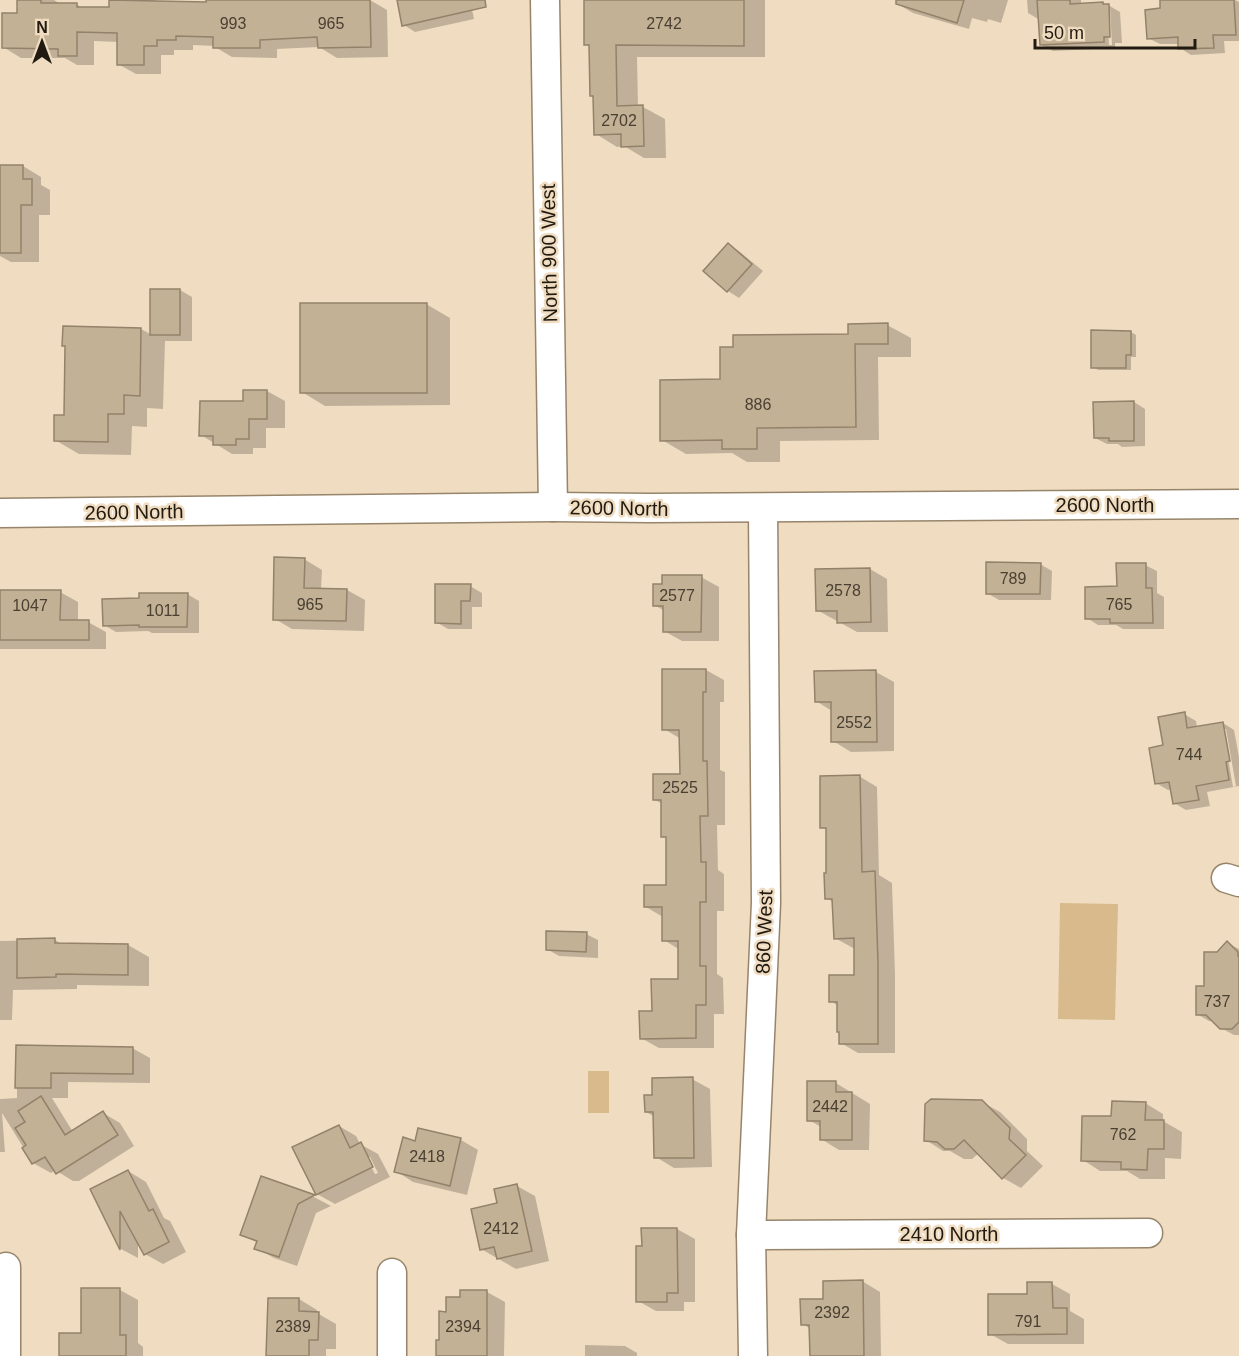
<svg xmlns="http://www.w3.org/2000/svg" width="1239" height="1356" font-family="Helvetica,sans-serif">
  <style>
    .green { fill: #d9ba8c }
    .shadow { fill: #0003; fill-rule: evenodd }
    .building { fill: #c3b196; stroke: #938269; stroke-width: 1.5 }
    .lines { fill: none; stroke-linecap: round; stroke-linejoin: round }
    .minor-casing { stroke: #96856b; stroke-width: 31 }
    .minor { stroke: #fff; stroke-width: 28 }
    .labels { text-anchor: middle; dominant-baseline: central; stroke-width: 5; stroke-linejoin: round; paint-order: stroke }
    .number-label { font-size: 16px; fill: #4a4032 }
    .street-label { font-size: 20px; fill: #211a10; stroke: #f0ddc1 }
  </style>
  <rect width="100%" height="100%" fill="#f0ddc1"/>
  <g class="green">
    <path d="M1060,903L1118,904L1115,1020L1058,1019Z"/>
    <rect x="588" y="1071" width="21" height="42"/>
  </g>
  <g class="shadow">
    <path d="M18,0H54L59,3V4H76L84,9H110V0H155V3L208,4V0H370L387,10L388,57L337,58L319,47L277,49V58L232,57L215,47V46L193,45V50H174V55H161V74H136L118,64V42L94,41V65H77L65,58H21L3,47L18,15Z"/>
    <path d="M398,0H470L474,19L415,32L404,25Z"/>
    <path d="M585,0H765V57H637L638,107H643L665,119L666,158H644L624,146L617,147L596,134L595,97L592,95L591,47L585,44Z"/>
    <path d="M903,0H1008L1001,23L988,19L987,22L972,18L969,29L913,13L901,6Z"/>
    <path d="M1027,0H1081V5L1103,4L1108,5L1120,12L1122,43H1115V48L1053,51L1041,45L1040,20L1028,13ZM1107,8H1110L1112,45H1109Z"/>
    <path d="M1161,0H1235L1239,2V41H1224L1225,53L1191,55L1180,48V44H1160L1148,38L1162,10Z"/>
    <path d="M0,166H23L41,177V185L50,190V215H39V262H11L0,256Z"/>
    <path d="M729,245L740,252L763,271L739,298L728,291Z"/>
    <path d="M152,290H180L192,297V341H165L163,409L147,408V427L132,426L131,455L79,454L55,440L66,416L67,347L64,346L141,329L152,335Z"/>
    <path d="M426,304L450,318V405L325,406L302,392Z"/>
    <path d="M887,325L911,338V357H878L879,440L780,441V462H747L732,453L686,454L662,440L722,381L850,335Z"/>
    <path d="M1131,332L1136,335V357H1131V370H1098L1093,367Z"/>
    <path d="M267,391L285,401V428H266V448H253V454H232L201,435L244,403Z"/>
    <path d="M1134,402L1145,409V446L1122,447L1118,444H1107L1095,438Z"/>
    <path d="M304,559L322,570L321,590H347L365,600L364,631L292,629L275,619Z"/>
    <path d="M1040,564L1052,571L1051,600H999L987,593Z"/>
    <path d="M1145,565L1157,571V593L1164,597V629H1123L1116,625H1098L1087,618L1118,588Z"/>
    <path d="M870,569L887,579L888,632H857L839,622V620H835L817,610Z"/>
    <path d="M701,577L719,587V641H682L664,631L665,611L654,605Z"/>
    <path d="M470,586L482,593V607H472V629H448L436,622Z"/>
    <path d="M0,592H60L78,602V622H88L106,632V649H0Z"/>
    <path d="M187,594L199,601V633H152L148,631L116,632L104,625Z"/>
    <path d="M706,670L724,680V702H720V770L725,772V825H717L718,870L724,874V911H717V974L723,978L724,1014H714V1048H659L641,1038L653,1012L680,980V950L664,940L663,917L646,907L668,887V839L663,836V804L655,800L682,776L681,739L664,729Z"/>
    <path d="M876,672L894,682V751L851,752L833,741L832,711L816,701V673Z"/>
    <path d="M1184,714L1196,721L1197,728L1223,723L1234,730L1239,757V786L1207,792L1210,806L1186,810L1174,803L1172,789L1168,790L1156,783L1165,746ZM1223,729H1226L1236,786L1233,787Z"/>
    <path d="M859,776L877,787L879,875L892,883L895,974V1053H858L841,1043L838,1006L831,1001L855,976V948H853L835,938L834,903L827,898L828,831L822,827Z"/>
    <path d="M586,934L598,940V958L559,956L547,949Z"/>
    <path d="M55,940L62,944L128,945L149,957V986L77,985V989L13,990L12,1020H0V941Z"/>
    <path d="M1227,943L1239,949V1035H1234L1221,1028L1214,1021H1209L1197,1014L1218,953Z"/>
    <path d="M17,1047L132,1048L150,1058V1083L68,1082V1098H52L73,1132L103,1113L120,1123L134,1146L79,1181H73L55,1170L51,1173L33,1163L2,1113L5,1152H0V1099L17,1098Z"/>
    <path d="M692,1079L710,1089L712,1167L674,1168L656,1157L655,1117L646,1112L654,1096Z"/>
    <path d="M836,1083L870,1104L869,1150H839L821,1139V1127L809,1120Z"/>
    <path d="M982,1102L1000,1112L1027,1139V1151L1043,1166L1021,1188L1003,1178L979,1153L972,1159H964L950,1151H943L926,1140Z"/>
    <path d="M1145,1103L1163,1114V1121L1182,1132L1181,1159L1165,1158V1179H1140L1127,1171H1100L1083,1160L1113,1118Z"/>
    <path d="M339,1126L356,1136L360,1144L378,1154L390,1177L335,1204L317,1194ZM366,1157H370L378,1173L375,1174Z"/>
    <path d="M419,1130L461,1140L478,1150L467,1195L413,1182L396,1171L416,1142Z"/>
    <path d="M128,1171L146,1182L164,1218L170,1221L186,1252L163,1264L145,1254L138,1240V1258L121,1249L92,1190Z"/>
    <path d="M262,1178L314,1197L331,1206L316,1213L297,1266L274,1258L256,1248L258,1243L242,1234Z"/>
    <path d="M517,1186L535,1196L549,1261L516,1269L481,1249L499,1204Z"/>
    <path d="M677,1229L695,1239V1302H684V1311H656L638,1301L643,1248Z"/>
    <path d="M862,1281L880,1292L881,1356H811V1329L802,1324L824,1300Z"/>
    <path d="M1052,1284L1070,1294V1311L1084,1319V1344H1008L990,1334L1028,1295Z"/>
    <path d="M120,1290L138,1300V1343L143,1347V1356H60L82,1335Z"/>
    <path d="M487,1292L505,1302L504,1356H437L447,1313L462,1298Z"/>
    <path d="M299,1299L317,1310V1313L336,1324V1349H326V1356H268Z"/>
    <path d="M585,1345L625,1346L637,1353V1356H585Z"/>
  </g>
  <g class="building">
    <path d="M17,0H41V3H77V7H109V0L206,2V0H370L371,47L318,48L317,37L260,40V48H213V37L176,36V40H157V46H144V65H117V33L77,32V56H58V49L2,48V13H17Z"/>
    <path d="M397,0H485L486,7L402,26Z"/>
    <path d="M584,0H744V46L616,45L617,106L643,105L644,146L621,147V134L594,135L593,96H590L589,45H584Z"/>
    <path d="M896,0H964L957,23L896,4Z"/>
    <path d="M1037,0H1070V4L1103,2V4H1109L1110,37H1104V42L1040,45Z"/>
    <path d="M1160,0H1234L1236,35H1213L1214,48L1178,49V37L1147,39L1145,10L1160,8Z"/>
    <path d="M0,165H23V179H32V205H21V253H0Z"/>
    <path d="M728,243L752,264L727,292L703,271Z"/>
    <rect x="150" y="289" width="30" height="46"/>
    <rect x="300" y="303" width="127" height="90"/>
    <path d="M888,323V344H855L856,427L757,428V449H722V440L660,441V380L720,379V347H733V335L848,334V324Z"/>
    <path d="M63,326L141,328L140,396L124,395V414H108V442L54,441V415H64L65,346H62Z"/>
    <path d="M1091,330L1131,331V355H1126V368H1091Z"/>
    <path d="M243,390H267V419H249V439H236V445H213V436H199L200,401H243Z"/>
    <path d="M1134,401V441H1109V438H1094L1093,402Z"/>
    <path d="M274,557L305,558L304,588L347,589L346,621L273,620Z"/>
    <path d="M986,562L1041,563L1040,594H986Z"/>
    <path d="M1116,563H1146V588H1152L1153,623H1110V619H1085V587L1117,586Z"/>
    <path d="M870,568L871,622L837,623V611H816L815,569Z"/>
    <path d="M662,575H702L701,632H663V606H653V584H662Z"/>
    <path d="M435,584H471L470,601H461V624L435,623Z"/>
    <path d="M0,590H61L60,620H89V640H0Z"/>
    <path d="M139,593H188L187,627H139V625L103,626L102,599L139,598Z"/>
    <path d="M662,669H706V692H703V761H707L708,816H700L701,862H706V902H700V966H706V1005H696V1038L640,1039L639,1011H652L651,979H678V941H662V907H644V885H666V837H661V800H653V774H680L679,730H662Z"/>
    <path d="M876,670L877,742H831V702H815L814,671Z"/>
    <path d="M1185,712L1187,728L1223,722L1230,761L1226,762L1229,780L1196,786L1199,800L1173,804L1169,782L1155,784L1149,748L1163,745L1158,717Z"/>
    <path d="M860,775L862,872L875,871L878,963V1044H839V1032H837V1002H829V975H854V938L834,939L832,899H825L824,873H826V828H820V776Z"/>
    <path d="M546,931L587,932L586,952L546,950Z"/>
    <path d="M55,938V943L128,944V975L56,974V977L17,978V939Z"/>
    <path d="M1227,941L1238,952V956H1239V1022L1232,1029H1220L1206,1015H1196V986H1204V952H1217Z"/>
    <path d="M16,1045L133,1047V1074L51,1073V1088H15Z"/>
    <path d="M693,1077L694,1158H654L653,1112H645L644,1095H652V1078Z"/>
    <path d="M807,1081H836V1092H852V1140H820V1121H807Z"/>
    <path d="M41,1096L65,1135L103,1111L118,1135L56,1174L45,1157L32,1164L22,1148L26,1145L15,1128L25,1122L18,1111Z"/>
    <path d="M931,1099L982,1100L1010,1128L1009,1139L1026,1155L1002,1179L964,1140L954,1149H945L937,1142L924,1141L925,1104Z"/>
    <path d="M1112,1101L1146,1102L1145,1120H1164V1149H1148L1147,1170L1121,1169V1162L1081,1161L1082,1116H1111Z"/>
    <path d="M339,1125L350,1148L361,1142L373,1167L316,1195L292,1147Z"/>
    <path d="M418,1128L461,1138L450,1186L394,1172L403,1137L415,1141Z"/>
    <path d="M128,1170L149,1211L153,1209L169,1242L144,1255L120,1211V1250L90,1189Z"/>
    <path d="M261,1176L315,1195L298,1204L279,1257L254,1249L257,1241L240,1235Z"/>
    <path d="M517,1184L532,1251L497,1259L494,1247L480,1250L471,1209L497,1203L494,1189Z"/>
    <path d="M641,1228H677L678,1293H667V1302H636V1246H642Z"/>
    <path d="M863,1280L864,1356H810L809,1325H801L800,1299H823V1281Z"/>
    <path d="M1027,1282H1052L1053,1308H1067V1334L988,1335V1294H1027Z"/>
    <path d="M81,1288H120V1335H126V1356H59V1333H81Z"/>
    <path d="M460,1290H487V1356H436V1340H439V1311L446,1312V1297H460Z"/>
    <path d="M268,1298H299V1311L319,1312L318,1340H309V1356H266Z"/>
  </g>
  <g class="lines">
    <defs>
      <g id="minor">
        <path d="M545,0L553,507"/>
        <path d="M0,513L553,507L650,508L1239,504"/>
        <path d="M1226,878L1239,882"/>
        <path d="M751,1235L1148,1233"/>
        <path d="M6,1267V1356"/>
        <path d="M392,1273V1356"/>
        <path d="M753,1356L751,1235L766,903L763,508"/>
      </g>
    </defs>
    <use href="#minor" class="minor-casing"/>
    <use href="#minor" class="minor"/>
  </g>
  <g class="labels">
    <g class="number-label">
      <text x="233" y="23">993</text>
      <text x="331" y="23">965</text>
      <text x="664" y="23">2742</text>
      <text x="619" y="120">2702</text>
      <text x="758" y="404">886</text>
      <text x="1013" y="578">789</text>
      <text x="843" y="590">2578</text>
      <text x="677" y="595">2577</text>
      <text x="310" y="604">965</text>
      <text x="1119" y="604">765</text>
      <text x="30" y="605">1047</text>
      <text x="163" y="610">1011</text>
      <text x="854" y="722">2552</text>
      <text x="1189" y="754">744</text>
      <text x="680" y="787">2525</text>
      <text x="1217" y="1001">737</text>
      <text x="830" y="1106">2442</text>
      <text x="1123" y="1134">762</text>
      <text x="427" y="1156">2418</text>
      <text x="501" y="1228">2412</text>
      <text x="832" y="1312">2392</text>
      <text x="1028" y="1321">791</text>
      <text x="293" y="1326">2389</text>
      <text x="463" y="1326">2394</text>
    </g>
    <g class="street-label">
      <text transform="translate(549 253) rotate(-91)">North 900 West</text>
      <text x="1105" y="505">2600 North</text>
      <text transform="translate(619 508) rotate(1)">2600 North</text>
      <text transform="translate(134 512) rotate(-1)">2600 North</text>
      <text transform="translate(764 932) rotate(-88)">860 West</text>
      <text x="949" y="1234">2410 North</text>
    </g>
  </g>
  <g transform="translate(42 42)" stroke="#f0ddc1" stroke-width="4.5" paint-order="stroke">
  <path d="M0-4.5L10 22L0 15L-10 22Z" fill="#211a10"/>
  <text y="-9" font-size="16" font-weight="bold" text-anchor="middle" fill="#211a10">N</text>
  </g>
  <path d="M1035 39v9h160v-9" fill="none" stroke="#211a10" stroke-width="3"/>
  <text x="1044" y="39" font-size="18" fill="#211a10" stroke="#f0ddc1" stroke-width="4.5" paint-order="stroke">50 m</text>
</svg>
